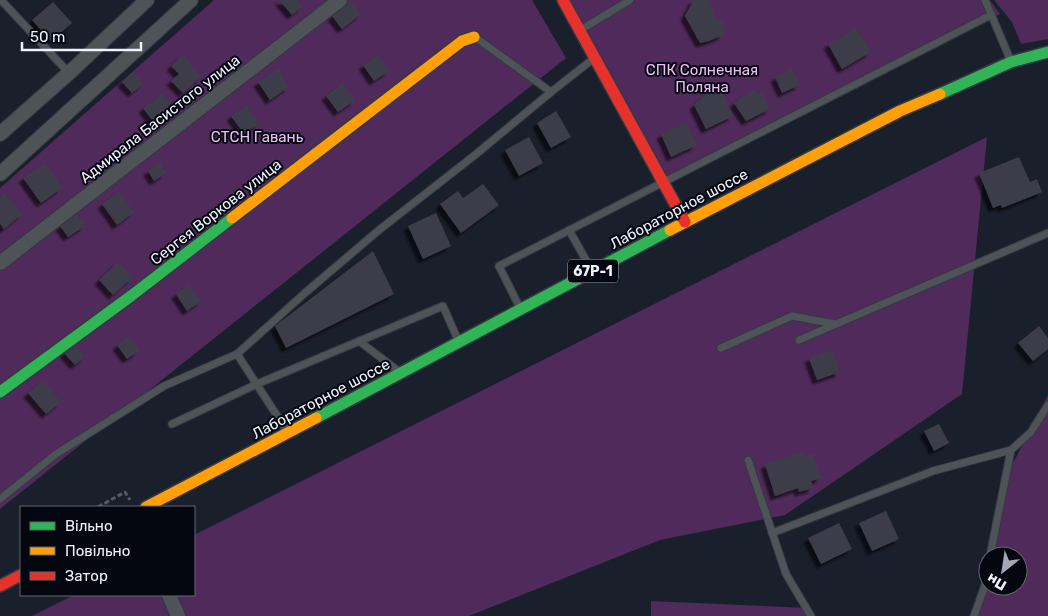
<svg xmlns="http://www.w3.org/2000/svg" width="1048" height="616" font-family="Rubik,sans-serif">
  <style>
    .green { fill: #502a5a; fill-rule: evenodd }
    .building { fill: #3c3e48; filter: url(#shadow) }
    .lines { fill: none; stroke-linecap: round; stroke-linejoin: round }
    .lane-casing { stroke: #343942; stroke-width: 9 }
    .street-casing { stroke: #343942; stroke-width: 16 }
    .fast-casing { stroke: #343942; stroke-width: 14 }
    .slow-casing { stroke: #343942; stroke-width: 14 }
    .jam-casing { stroke: #343942; stroke-width: 14 }
    .path { stroke: #555a61; stroke-width: 3; stroke-dasharray: 5 2.5; stroke-linecap: butt }
    .lane { stroke: #4e5357; stroke-width: 7 }
    .street { stroke: #4e5357; stroke-width: 14 }
    .fast { stroke: #30b455; stroke-width: 11 }
    .slow { stroke: #ff9f0a; stroke-width: 11 }
    .jam { stroke: #e5322d; stroke-width: 11 }
    .labels { text-anchor: middle; dominant-baseline: central; stroke-width: 4; stroke-linejoin: round; paint-order: stroke }
    .shield { fill: #040710; stroke: #a8acb6; stroke-width: 1 }
    .shield-label { font-size: 14px; font-weight: bold; fill: #eef3fd }
    .park-label { font-size: 15px; fill: #eebef7; stroke: #040710 }
    .street-label { font-size: 15px; fill: #eef3fd; stroke: #040710 }
  </style>
  <defs>
    <filter id="shadow"><feDropShadow dx="-4.5" dy="4.5" stdDeviation="1" flood-color="#0009"/></filter>
  </defs>
  <rect width="100%" height="100%" fill="#191f2b"/>
  <g class="green">
    <path d="M214,0H532L566,58L0,509V188Z"/>
    <path d="M568,0H990L1000,14L669,183Z"/>
    <path d="M994,0H1048V39L1021,44L1012,22Z"/>
    <path d="M987,137L962,394L785,515L660,540L469,616H32L74,595H194V535Z"/>
    <path d="M1048,395V616H973L1007,475ZM988,556H1018V586H988Z"/>
    <path d="M651,601L808,608L812,616H651Z"/>
  </g>
  <g class="building">
    <path d="M279,0H298L303,6L292,15Z"/>
    <path d="M692,0H710L714,15L724,24L723,35L709,41L700,43L685,16L692,3Z"/>
    <path d="M350,1L361,14L342,29L332,16Z"/>
    <path d="M53,2L72,23L51,41L32,20Z"/>
    <path d="M856,28L871,52L842,69L828,44Z"/>
    <path d="M183,55L201,76L183,93L171,81L179,74L171,66Z"/>
    <path d="M378,55L389,71L374,81L363,65Z"/>
    <path d="M278,69L289,87L270,100L258,82Z"/>
    <path d="M792,69L800,85L782,93L775,77Z"/>
    <path d="M133,72L143,84L132,93L122,82Z"/>
    <path d="M343,83L355,100L338,112L326,96Z"/>
    <path d="M720,88L733,116L706,129L694,105L705,95Z"/>
    <path d="M752,90L763,94L770,109L746,121L734,103Z"/>
    <path d="M163,94L175,110L155,124L143,108Z"/>
    <path d="M246,106L259,123L244,134L231,116Z"/>
    <path d="M556,111L571,137L551,148L537,123Z"/>
    <path d="M686,123L697,145L671,157L661,134Z"/>
    <path d="M529,137L543,163L519,176L505,150Z"/>
    <path d="M1019,157L1030,182L1037,179L1042,192L1002,208L1001,205L993,208L979,173Z"/>
    <path d="M45,163L62,188L41,203L23,178Z"/>
    <path d="M160,163L166,173L154,181L148,171Z"/>
    <path d="M483,184L499,205L461,233L440,204L458,191L463,198Z"/>
    <path d="M119,192L134,212L117,225L102,204Z"/>
    <path d="M5,194L22,214L4,229L0,224V198Z"/>
    <path d="M436,213L451,246L423,259L408,226Z"/>
    <path d="M77,214L85,226L68,237L60,226Z"/>
    <path d="M373,251L394,294L286,348L275,326Z"/>
    <path d="M118,262L133,277L113,295L99,280Z"/>
    <path d="M189,285L201,301L187,311L176,294Z"/>
    <path d="M1039,326L1048,338V349L1033,361L1018,343Z"/>
    <path d="M129,337L139,351L127,359L117,345Z"/>
    <path d="M74,344L85,357L75,365L64,353Z"/>
    <path d="M832,350L840,372L817,380L809,358Z"/>
    <path d="M43,381L61,402L46,414L28,393Z"/>
    <path d="M939,424L949,443L934,451L924,431Z"/>
    <path d="M803,452L804,457L813,454L821,478L811,481L813,488L799,492L798,488L775,496L765,464Z"/>
    <path d="M886,511L899,539L872,551L859,523Z"/>
    <path d="M839,523L852,549L821,564L808,538Z"/>
  </g>
  <g class="lines">
    <defs>
      <g id="lane">
        <path d="M1,0L69,73"/>
        <path d="M985,0L1010,59"/>
        <path d="M582,29L630,0"/>
        <path d="M475,37L551,92L593,59"/>
        <path d="M569,230L591,269"/>
        <path d="M519,306L499,266L991,15"/>
        <path d="M799,340L1048,233"/>
        <path d="M359,341L397,370"/>
        <path d="M721,348L792,316L835,324"/>
        <path d="M237,354L287,431"/>
        <path d="M172,424L257,384L443,306L458,340"/>
        <path d="M748,460L786,574L811,616"/>
        <path d="M0,499L56,454L164,386L237,354L305,293L379,230L475,155L551,92"/>
        <path d="M772,533L933,471L1011,450"/>
        <path d="M990,556L1011,450L1031,432L1048,405"/>
        <path d="M974,616L988,577"/>
      </g>
      <g id="street">
        <path d="M0,134L69,73L147,0"/>
        <path d="M0,174L191,0"/>
        <path d="M0,263L340,0"/>
        <path d="M169,595L178,616"/>
      </g>
      <g id="fast">
        <path d="M940,94L1011,62L1048,52"/>
        <path d="M0,392L131,296L232,218"/>
        <path d="M316,418L670,230"/>
      </g>
      <g id="slow">
        <path d="M232,218L462,41L474,37"/>
        <path d="M670,230L900,111L940,94"/>
        <path d="M146,507L316,418"/>
      </g>
      <g id="jam">
        <path d="M563,0L685,222"/>
        <path d="M0,586L21,575"/>
      </g>
    </defs>
    <use href="#lane" class="lane-casing"/>
    <use href="#street" class="street-casing"/>
    <use href="#fast" class="fast-casing"/>
    <use href="#slow" class="slow-casing"/>
    <use href="#jam" class="jam-casing"/>
    <path class="path" d="M98,507L125,492L130,500"/>
    <use href="#lane" class="lane"/>
    <use href="#street" class="street"/>
    <use href="#fast" class="fast"/>
    <use href="#slow" class="slow"/>
    <use href="#jam" class="jam"/>
  </g>
  <g class="labels">
    <rect class="shield" x="568" y="259.5" width="50" height="23" rx="4"/>
    <g class="shield-label">
      <text x="593" y="271">67Р-1</text>
    </g>
    <g class="park-label">
      <text x="702" y="70">СПК Солнечная<tspan x="702" dy="17">Поляна</tspan></text>
      <text x="257" y="137">СТСН Гавань</text>
    </g>
    <g class="street-label">
      <text transform="translate(160 119) rotate(-38)">Адмирала Басистого улица</text>
      <text transform="translate(679 209) rotate(-28)">Лабораторное шоссе</text>
      <text transform="translate(216 212) rotate(-38)">Сергея Воркова улица</text>
      <text transform="translate(321 399) rotate(-28)">Лабораторное шоссе</text>
    </g>
  </g>
  <rect x="20" y="506" width="175" height="90" fill="#040710" stroke="#62656f"/>
  <rect x="30" y="522" width="25" height="8" fill="#30b455" stroke="#62656f"/>
  <text x="65" y="531" font-size="15" fill="#eef3fd">Вільно</text>
  <rect x="30" y="547" width="25" height="8" fill="#ff9f0a" stroke="#62656f"/>
  <text x="65" y="556" font-size="15" fill="#eef3fd">Повільно</text>
  <rect x="30" y="572" width="25" height="8" fill="#e5322d" stroke="#62656f"/>
  <text x="65" y="581" font-size="15" fill="#eef3fd">Затор</text>
  <g transform="translate(1003 571) rotate(210)"><circle r="24" fill="#040710" stroke="#62656f"/>
  <path d="M0-4L9 19L0 12L-9 19Z" fill="#a3a9b4"/>
  <text y="-8" font-size="14" font-weight="bold" text-anchor="middle" fill="#eef3fd">Пн</text>
  </g>
  <path d="M22 42v8h119v-8" fill="none" stroke="#eef3fd" stroke-width="2.5"/>
  <text x="30" y="42" font-size="15" fill="#eef3fd" stroke="#040710" stroke-width="4" paint-order="stroke">50 m</text>
</svg>
